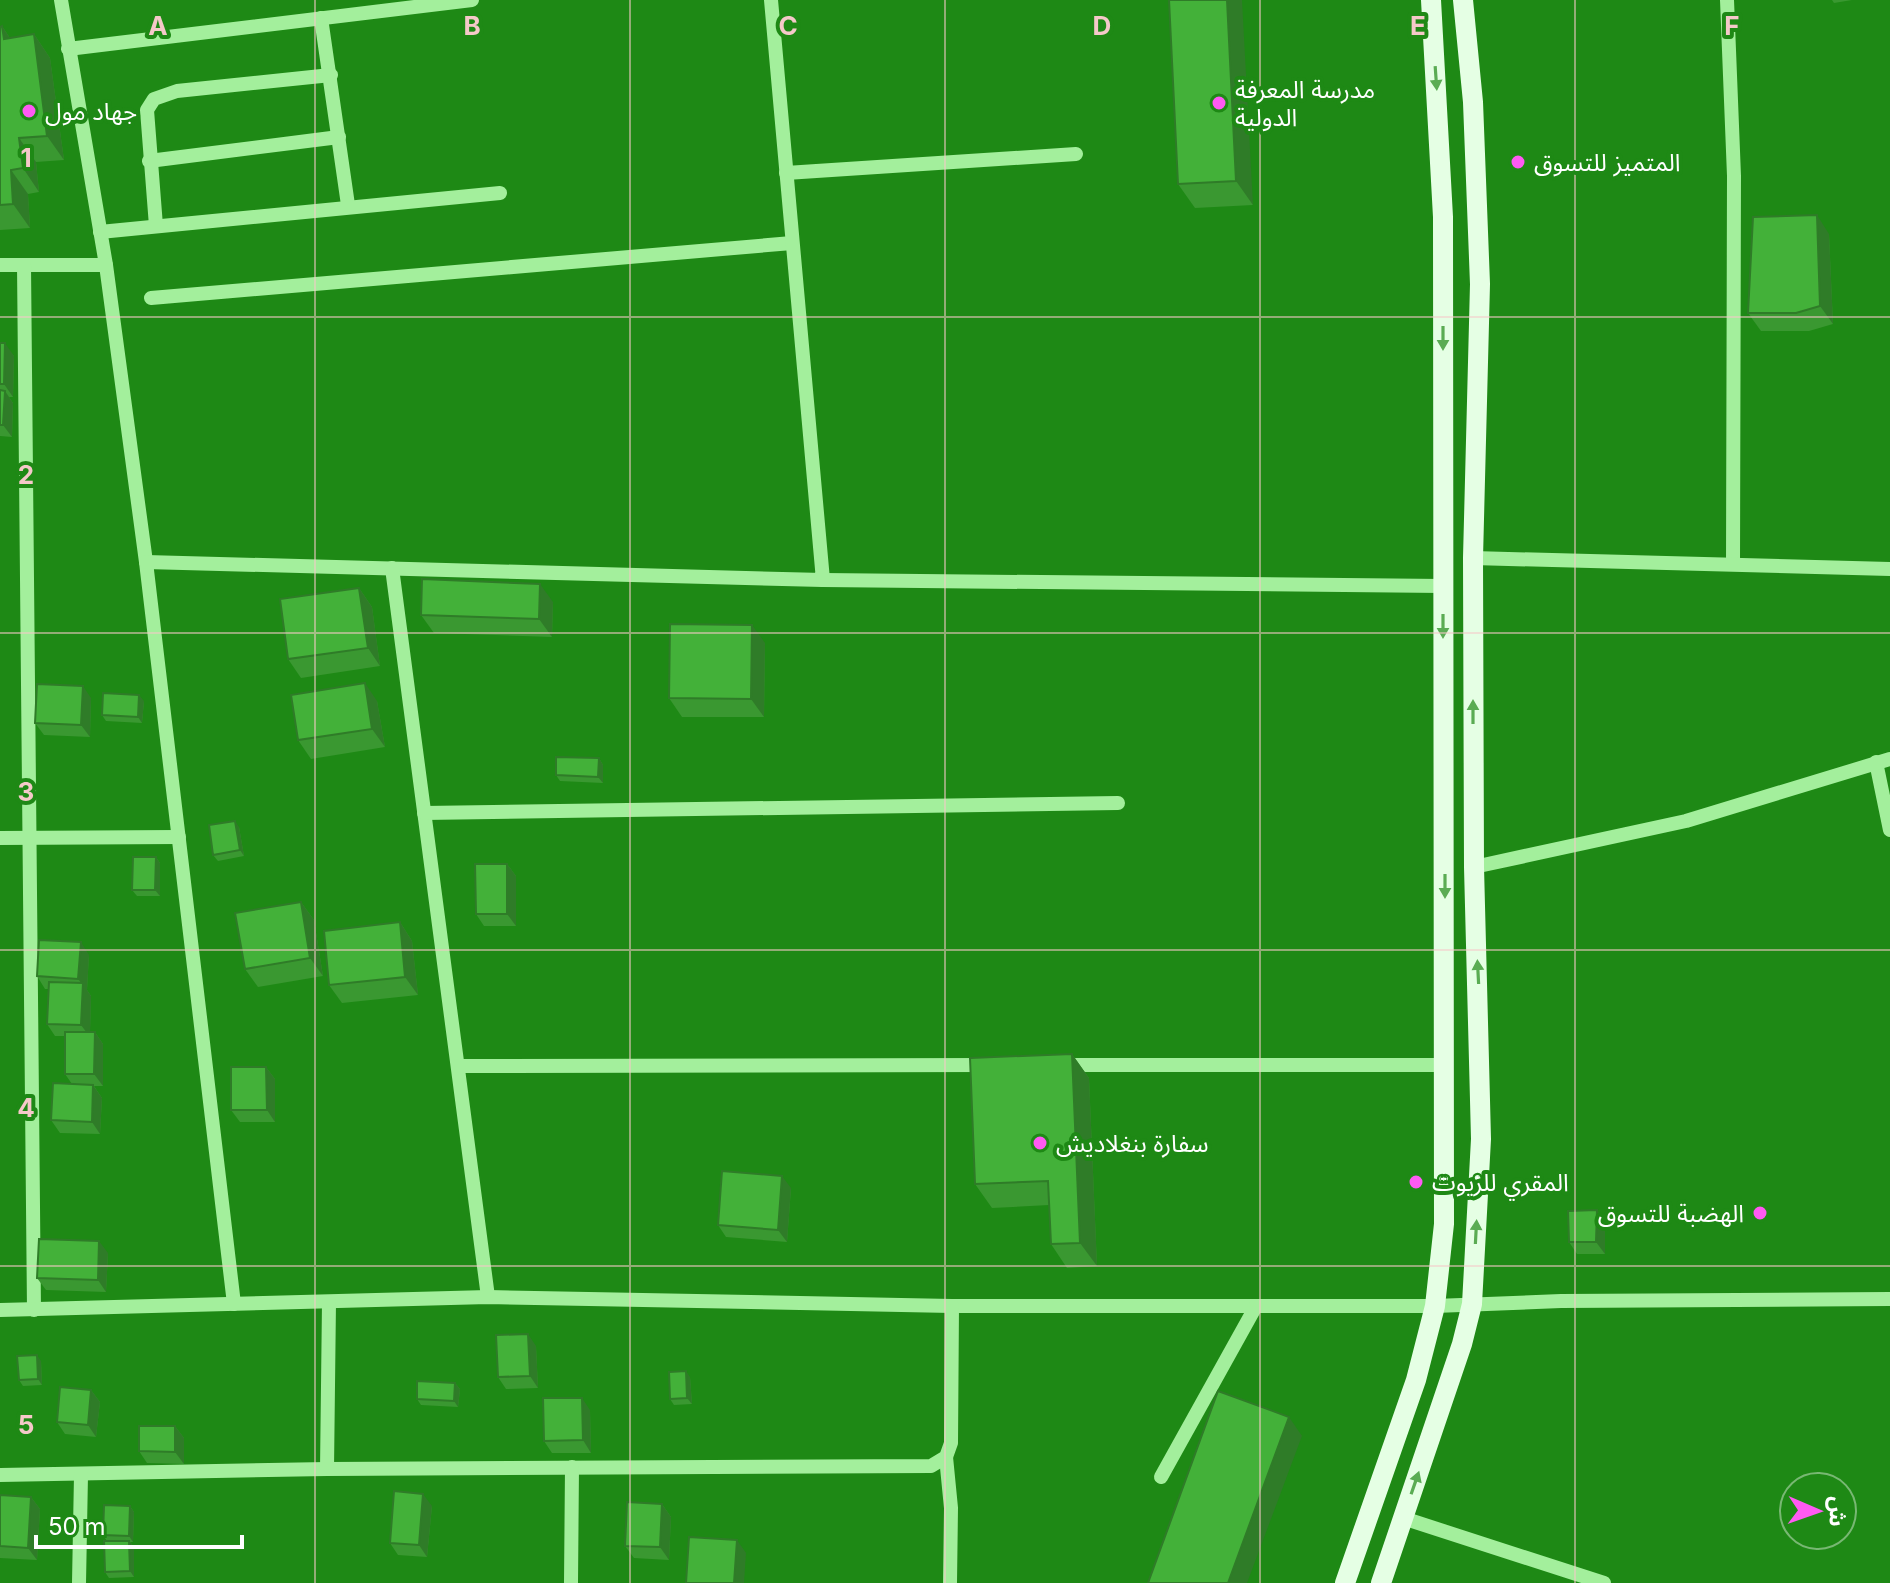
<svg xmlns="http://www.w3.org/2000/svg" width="1890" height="1583" font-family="Inter,'Noto Sans Arabic',sans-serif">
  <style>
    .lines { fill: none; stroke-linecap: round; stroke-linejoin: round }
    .minor { stroke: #a3ef9c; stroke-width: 14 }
    .major { stroke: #e5ffe4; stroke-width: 20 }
    .wall { fill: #3a9831 }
    .shaded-wall { fill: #2f7c28 }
    .building { fill: #43b139; stroke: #2f7c28; stroke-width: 2 }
    .oneway { fill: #5aac53 }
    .grid { fill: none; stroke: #f5c9c9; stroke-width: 2; stroke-opacity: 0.55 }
    .poi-dot { fill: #ff5af2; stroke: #1e8915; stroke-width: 3 }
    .labels { text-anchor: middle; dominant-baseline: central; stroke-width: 8; stroke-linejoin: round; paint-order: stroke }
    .poi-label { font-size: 24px; fill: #fff; stroke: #1e8915; text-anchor: start }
    .grid-label { font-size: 26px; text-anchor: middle; font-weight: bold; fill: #f5c9c9; stroke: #1e8915; stroke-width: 8; stroke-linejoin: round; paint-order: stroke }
  </style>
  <rect width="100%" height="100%" fill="#1e8915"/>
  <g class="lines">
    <g class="minor">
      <path d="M61,0L106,265L146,562L234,1304"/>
      <path d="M1727,0L1734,176L1733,564"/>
      <path d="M321,18L348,205"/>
      <path d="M68,49L472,0"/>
      <path d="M149,161L339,137"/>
      <path d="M786,173L1076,154"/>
      <path d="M156,226L147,110L154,99L177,91L331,75"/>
      <path d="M100,232L500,193"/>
      <path d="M0,265H106"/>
      <path d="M24,265L34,1310"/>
      <path d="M151,298L792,243"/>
      <path d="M1473,558L1890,569"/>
      <path d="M146,562L823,580L771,0"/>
      <path d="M392,568L488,1297"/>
      <path d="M823,580L1443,586"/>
      <path d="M1876,762L1890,830"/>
      <path d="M424,813L1118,803"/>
      <path d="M0,838L179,837"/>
      <path d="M1474,867L1686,821L1890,759"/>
      <path d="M1062,1065H1446"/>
      <path d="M458,1066L989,1065"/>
      <path d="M0,1310L488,1297L952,1306H1435L1561,1301L1890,1299"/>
      <path d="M946,1457L951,1508L950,1583"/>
      <path d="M327,1469L329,1302"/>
      <path d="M0,1475L327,1469L931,1466L946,1457L951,1443L952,1306"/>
      <path d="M1161,1477L1256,1306"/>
      <path d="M1403,1518L1604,1583"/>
      <path d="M79,1583L81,1475"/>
      <path d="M571,1583L572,1467"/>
    </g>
    <g class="major">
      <path d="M1345,1583L1416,1380L1435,1306L1444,1224L1443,217L1431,0"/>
      <path d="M1381,1583L1462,1344L1472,1304L1481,1139L1474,867L1473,558L1480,284L1473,102L1463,0"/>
    </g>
  </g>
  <g class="wall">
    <path d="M1169,0L1253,205L1195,208L1178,184Z"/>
    <path d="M1832,0H1852L1834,3Z"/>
    <path d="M2,26L10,38L34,34L50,58L64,160L36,162L39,192L28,194L30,228L0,230V27Z"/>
    <path d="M1829,234L1833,324L1809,331H1761L1748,313Z"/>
    <path d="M0,343L14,356L13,397H9L13,403L12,437L0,436Z"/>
    <path d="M359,588L372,607L380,666L301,678L288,659Z"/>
    <path d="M553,602L552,637L434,633L421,615Z"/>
    <path d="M765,643L764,717H682L669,698Z"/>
    <path d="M91,698L90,737L44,735L35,723Z"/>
    <path d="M144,701L142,723L106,721L102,715Z"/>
    <path d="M377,701L385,747L311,759L298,740Z"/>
    <path d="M599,758L603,765V783L560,781L556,775Z"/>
    <path d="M239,827L244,856L218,861L213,855Z"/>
    <path d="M156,857L160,863V896H137L132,890Z"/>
    <path d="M507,864L516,876V926H484L476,914Z"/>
    <path d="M301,902L314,920L323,976L258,987L245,969Z"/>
    <path d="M400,922L412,941L418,995L342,1003L329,985Z"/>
    <path d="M89,955L87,990L91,996L90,1032H95L103,1044V1086H94L102,1098L100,1134L60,1133L51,1120L72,1084L65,1074V1036H55L47,1024L48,989H45L37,976Z"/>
    <path d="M1072,1054L1089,1078L1097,1266L1067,1268L1051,1244L1049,1205L992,1208L975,1184Z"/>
    <path d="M266,1067L275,1079V1122H240L231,1110Z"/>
    <path d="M791,1188L787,1242L726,1237L718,1225Z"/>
    <path d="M1597,1210L1605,1223V1254H1577L1569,1242Z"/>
    <path d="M108,1253L106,1292L46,1290L37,1278Z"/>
    <path d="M536,1346L538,1388L506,1389L498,1377Z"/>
    <path d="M41,1361L42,1385L23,1386L19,1380Z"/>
    <path d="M690,1377L692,1404L674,1405L670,1399Z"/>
    <path d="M455,1383L460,1389L458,1407L421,1405L417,1399Z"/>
    <path d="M91,1390L100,1402L96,1437L65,1434L57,1422Z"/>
    <path d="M590,1410L591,1453H552L544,1441Z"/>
    <path d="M175,1426L184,1438V1464L147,1463L139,1451Z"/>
    <path d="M0,1495L31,1497L40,1509L37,1560L0,1558Z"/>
    <path d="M662,1504L671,1517L669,1560L634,1558L625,1546Z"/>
    <path d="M130,1506L134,1512L133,1542H130L134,1547V1577L109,1578L105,1572L107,1541L103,1535Z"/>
    <path d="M432,1506L427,1557L398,1555L390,1543Z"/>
  </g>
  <g class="shaded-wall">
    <path d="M1227,0H1242L1253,205L1236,181Z"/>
    <path d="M2,26L18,50L4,39Z"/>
    <path d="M34,34L50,58L64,160L47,136Z"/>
    <path d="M19,138L36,162L39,192L23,168Z"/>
    <path d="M11,170L28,194L30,228L13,204Z"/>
    <path d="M1817,215L1829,234L1833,324L1820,306Z"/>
    <path d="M5,343L14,356L13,397L4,384Z"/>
    <path d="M5,391L13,403L12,437L3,425Z"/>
    <path d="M540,584L553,602L552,637L539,619Z"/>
    <path d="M359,588L372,607L380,666L368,648Z"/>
    <path d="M752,625L765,643L764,717L751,699Z"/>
    <path d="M365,683L377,701L385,747L372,729Z"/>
    <path d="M83,686L91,698L90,737L81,725Z"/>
    <path d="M139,695L144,701L142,723L138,717Z"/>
    <path d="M599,758L603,765V783L598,777Z"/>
    <path d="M235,821L239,827L244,856L240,850Z"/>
    <path d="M156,857L160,863V896L155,890Z"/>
    <path d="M507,864L516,876V926L507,914Z"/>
    <path d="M301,902L314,920L323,976L310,958Z"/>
    <path d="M400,922L412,941L418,995L405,977Z"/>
    <path d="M81,942L89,955L87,990L91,996L90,1037L81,1025L83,985L78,979Z"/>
    <path d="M95,1032L103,1044V1086L94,1074Z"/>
    <path d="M1072,1054L1089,1078L1097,1266L1080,1243Z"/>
    <path d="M266,1067L275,1079V1122L267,1110Z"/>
    <path d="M93,1085L102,1098L100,1134L92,1122Z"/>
    <path d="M782,1176L791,1188L787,1242L778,1230Z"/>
    <path d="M1597,1210L1605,1223V1254L1596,1242Z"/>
    <path d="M99,1241L108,1253L106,1292L98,1280Z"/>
    <path d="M528,1334L536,1346L538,1388L530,1376Z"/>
    <path d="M37,1355L41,1361L42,1385L38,1379Z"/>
    <path d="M686,1371L690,1377L692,1404L687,1398Z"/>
    <path d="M455,1383L460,1389L458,1407L454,1401Z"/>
    <path d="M91,1390L100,1402L96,1437L88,1425Z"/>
    <path d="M582,1398L590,1410L591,1453L583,1440Z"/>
    <path d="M1289,1417L1302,1436L1247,1583H1228Z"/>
    <path d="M175,1426L184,1438V1464L175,1452Z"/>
    <path d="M423,1494L432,1506L427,1557L419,1545Z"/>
    <path d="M31,1497L40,1509L37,1560L28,1548Z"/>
    <path d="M662,1504L671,1517L669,1560L660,1547Z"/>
    <path d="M130,1506L134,1512L133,1542L129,1536Z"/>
    <path d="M737,1540L746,1553L744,1583H734Z"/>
    <path d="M129,1541L134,1547V1577L130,1571Z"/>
  </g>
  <g class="building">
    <path d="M1169,0H1227L1236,181L1178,184Z"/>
    <path d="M2,26L4,39L34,34L47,136L19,138L23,168L11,170L13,204L0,205V27Z"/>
    <path d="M1817,215L1820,306L1796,313H1748L1753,217Z"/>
    <path d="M0,343H5L4,384H0Z"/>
    <path d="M0,390L5,391L3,425H0Z"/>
    <path d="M422,579L540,584L539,619L421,615Z"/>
    <path d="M359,588L368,648L288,659L280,599Z"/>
    <path d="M670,624L752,625L751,699L669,698Z"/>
    <path d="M365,683L372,729L298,740L291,695Z"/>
    <path d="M37,684L83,686L81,725L35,723Z"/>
    <path d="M103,693L139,695L138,717L102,715Z"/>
    <path d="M556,757L599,758L598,777L556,775Z"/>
    <path d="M235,821L240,850L213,855L209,825Z"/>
    <path d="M133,857H156L155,890H132Z"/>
    <path d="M475,864H507V914H476Z"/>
    <path d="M301,902L310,958L245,969L235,913Z"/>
    <path d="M400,922L405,977L329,985L324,931Z"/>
    <path d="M39,940L81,942L78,979L37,976Z"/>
    <path d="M49,982L83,983L81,1025L47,1024Z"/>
    <path d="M65,1032H95L94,1074H65Z"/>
    <path d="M1072,1054L1080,1243L1051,1244L1048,1181L975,1184L970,1058Z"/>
    <path d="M231,1067H266L267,1110H231Z"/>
    <path d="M53,1083L93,1085L92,1122L51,1120Z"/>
    <path d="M722,1171L782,1176L778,1230L718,1225Z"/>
    <path d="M1597,1210L1596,1242H1569L1568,1211Z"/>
    <path d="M39,1239L99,1241L98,1280L37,1278Z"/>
    <path d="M528,1334L530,1376L498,1377L496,1335Z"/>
    <path d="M37,1355L38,1379L19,1380L17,1356Z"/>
    <path d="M686,1371L687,1398L670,1399L669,1372Z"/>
    <path d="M417,1381L455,1383L454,1401L417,1399Z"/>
    <path d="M60,1387L91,1390L88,1425L57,1422Z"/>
    <path d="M1218,1391L1289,1417L1228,1583H1148Z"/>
    <path d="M543,1398H582L583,1440L544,1441Z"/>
    <path d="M139,1426H175V1452L139,1451Z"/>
    <path d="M394,1491L423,1494L419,1545L390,1543Z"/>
    <path d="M0,1495L31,1497L28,1548L0,1546Z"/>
    <path d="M627,1502L662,1504L660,1547L625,1546Z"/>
    <path d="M104,1505L130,1506L129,1536L103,1535Z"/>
    <path d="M689,1537L737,1540L734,1583H686Z"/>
    <path d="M104,1541H129L130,1571L105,1572Z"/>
  </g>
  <defs><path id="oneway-solid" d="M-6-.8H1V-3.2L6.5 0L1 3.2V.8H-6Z" transform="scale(2)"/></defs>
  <g class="oneway">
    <use href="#oneway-solid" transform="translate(1436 78) rotate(86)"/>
    <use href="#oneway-solid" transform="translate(1443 338) rotate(90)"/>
    <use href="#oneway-solid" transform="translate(1443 626) rotate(90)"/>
    <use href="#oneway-solid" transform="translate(1473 712) rotate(-90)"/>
    <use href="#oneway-solid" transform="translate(1445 886) rotate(90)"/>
    <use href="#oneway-solid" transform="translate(1478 972) rotate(-93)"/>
    <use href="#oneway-solid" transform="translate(1476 1232) rotate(-87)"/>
    <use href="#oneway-solid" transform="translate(1415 1483) rotate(-71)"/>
  </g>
  <path class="grid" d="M315,0V1583M630,0V1583M945,0V1583M1260,0V1583M1575,0V1583M0,317H1890M0,633H1890M0,950H1890M0,1266H1890"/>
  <g class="poi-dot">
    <circle cx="1219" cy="103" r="8"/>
    <circle cx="29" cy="111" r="8"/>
    <circle cx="1518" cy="162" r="8"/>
    <circle cx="1040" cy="1143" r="8"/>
    <circle cx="1416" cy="1182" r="8"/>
    <circle cx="1760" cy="1213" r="8"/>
  </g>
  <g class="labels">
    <g class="poi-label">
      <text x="1235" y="89">مدرسة المعرفة<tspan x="1235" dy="28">الدولية</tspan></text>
      <text x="45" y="111">جهاد مول</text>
      <text x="1534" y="162">المتميز للتسوق</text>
      <text x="1056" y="1143">سفارة بنغلاديش</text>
      <text x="1432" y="1182">المقري للزيوت</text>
      <text x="1744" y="1213" text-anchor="end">الهضبة للتسوق</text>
    </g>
  </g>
  <g class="grid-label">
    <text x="158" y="35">A</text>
    <text x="472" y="35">B</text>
    <text x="788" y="35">C</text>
    <text x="1102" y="35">D</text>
    <text x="1418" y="35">E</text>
    <text x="1732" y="35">F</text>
    <text x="26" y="167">1</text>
    <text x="26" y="484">2</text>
    <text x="26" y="801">3</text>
    <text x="26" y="1117">4</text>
    <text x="26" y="1434">5</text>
  </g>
  <g transform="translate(1818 1511) rotate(92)"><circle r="38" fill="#1e8915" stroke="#78b873" stroke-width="2"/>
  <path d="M0-6L14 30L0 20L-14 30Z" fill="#ff5af2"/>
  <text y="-12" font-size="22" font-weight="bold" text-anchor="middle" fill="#ffffff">ش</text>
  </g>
  <path d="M36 1535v12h206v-12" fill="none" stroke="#ffffff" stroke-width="4"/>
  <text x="48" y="1535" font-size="24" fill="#ffffff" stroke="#1e8915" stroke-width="6" paint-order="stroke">50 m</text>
</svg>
